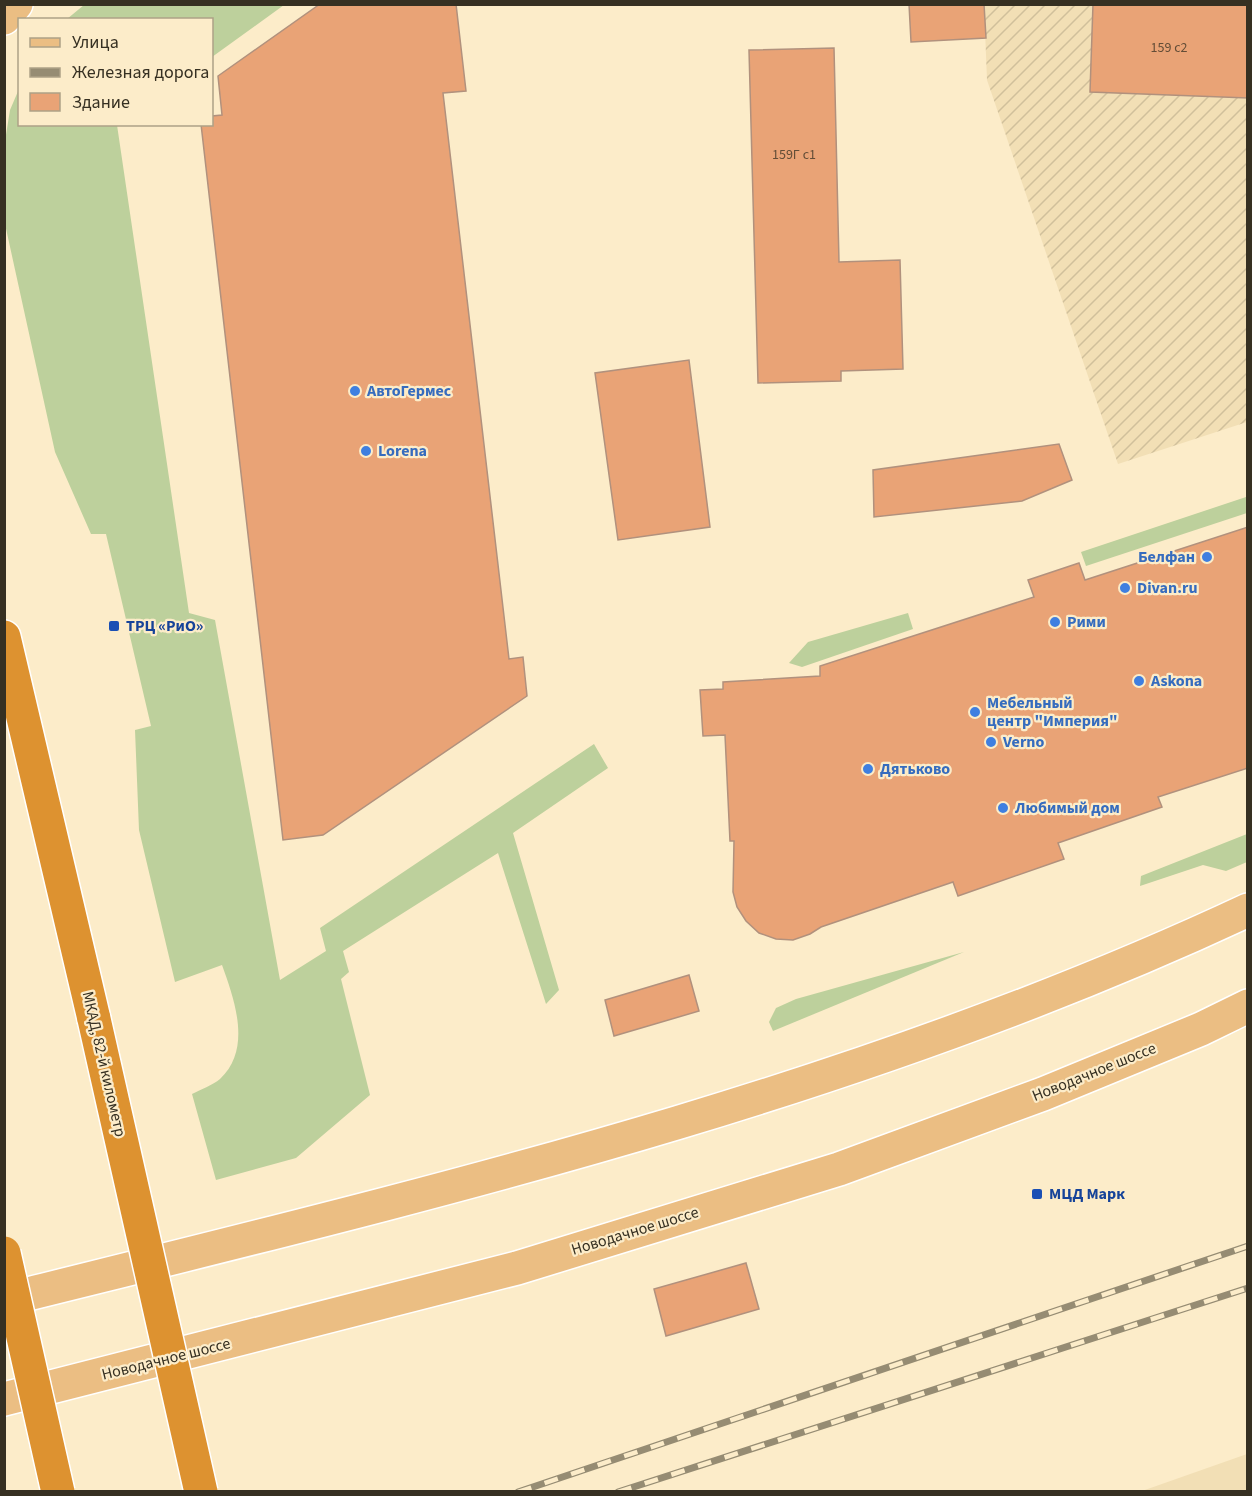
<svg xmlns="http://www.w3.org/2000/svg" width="1252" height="1496" font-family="'Source Sans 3',sans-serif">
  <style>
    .built { fill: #f2dfb5 }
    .industrial { fill: url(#industrial-furrows) }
    .grass { fill: #bdd09c }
    .building { fill: #e9a376; stroke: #b1917d; stroke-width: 1.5 }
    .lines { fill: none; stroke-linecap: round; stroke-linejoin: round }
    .major-casing { stroke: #fff; stroke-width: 36 }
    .highway-casing { stroke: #fff; stroke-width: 36 }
    .major { stroke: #ebbe83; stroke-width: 33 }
    .highway { stroke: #dd9230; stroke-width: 33 }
    .rail-casing { stroke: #968c73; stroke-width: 7 }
    .rail { stroke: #fcecc9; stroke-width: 4.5; stroke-dasharray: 14; stroke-linecap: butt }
    .highway-bridge-casing { stroke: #fff; stroke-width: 36; stroke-linecap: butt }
    .highway-bridge { stroke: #dd9230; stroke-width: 33 }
    .shop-dot { fill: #3f7fe0; stroke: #fcecc9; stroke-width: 2 }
    .transit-dot { fill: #1a4fb4; stroke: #fcecc9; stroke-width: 2 }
    .labels { text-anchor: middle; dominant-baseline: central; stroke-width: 4.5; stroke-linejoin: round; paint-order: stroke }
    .number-label { font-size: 14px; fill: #634d37 }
    .shop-label { font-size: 16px; font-weight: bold; fill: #366cbe; stroke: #fcecc9; text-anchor: start }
    .transit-label { font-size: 16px; font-weight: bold; fill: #164399; stroke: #fcecc9; text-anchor: start }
    .street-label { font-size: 16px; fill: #363022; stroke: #fcecc9 }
  </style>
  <defs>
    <pattern id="industrial-furrows" width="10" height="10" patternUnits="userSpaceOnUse" patternTransform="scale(1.5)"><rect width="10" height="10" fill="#f2dfb5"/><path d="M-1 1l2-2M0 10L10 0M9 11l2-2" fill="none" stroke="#d0c09b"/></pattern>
  </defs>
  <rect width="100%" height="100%" fill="#fcecc9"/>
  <path class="built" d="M1247,1454V1491H1142Z"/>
  <path class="industrial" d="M984,5H1247V422L1118,464L987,80Z"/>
  <g class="grass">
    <path d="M84,5V4L284,5L212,57V20L67,19Z"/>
    <path d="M19,89L20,124L117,125L189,613L215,620L280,980L326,951L320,928L594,744L608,768L513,833L559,990L546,1004L498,853L343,951L349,972L341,979L370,1095L296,1158L216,1180L192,1094C200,1090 213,1085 220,1079C252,1049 235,1001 222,965L175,982L139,830L135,730L151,726L106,534H91L55,452L5,224V141L10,110Z"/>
    <path d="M1246,497L1247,513L1086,566L1081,552Z"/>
    <path d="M908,613L913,629L802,667L789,663L808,642Z"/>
    <path d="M1247,834V862L1226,871L1203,865L1140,886L1141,876Z"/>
    <path d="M964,952L773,1031L769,1022L776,1008L796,999Z"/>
  </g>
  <g class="building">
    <path d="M320,4H456L466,91L443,93L509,659L523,657L527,696L323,835L283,840L201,124H212V116L222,115L218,76Z"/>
    <path d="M909,4H984L986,38L911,42Z"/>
    <path d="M1093,4H1248V98L1090,92Z"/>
    <path d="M834,48L839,262L900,260L903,369L841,371V381L758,383L749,50Z"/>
    <path d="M689,360L710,527L618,540L595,373Z"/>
    <path d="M1059,444L1072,480L1022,501L874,517L873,470Z"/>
    <path d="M1248,527V768L1158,797L1162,807L1058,843L1064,859L958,896L953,882L821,927L810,934L793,940L776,939L759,933L746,921L737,907L733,892L734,841H730L725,735L703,736L700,690L723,689V682L820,676V666L1034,597L1028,580L1079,563L1085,580Z"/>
    <path d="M689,975L699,1011L614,1036L605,1000Z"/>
    <path d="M746,1263L759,1309L666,1336L654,1289Z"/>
  </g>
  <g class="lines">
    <defs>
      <g id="major">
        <path d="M4,18L16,4"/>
        <path d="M4,1300C425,1195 853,1095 1248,910"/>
        <path d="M4,1399L517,1268L839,1169L1043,1094L1201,1029L1248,1006"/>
      </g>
      <path id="highway" d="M4,637L94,1019"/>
    </defs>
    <use href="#major" class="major-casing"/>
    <use href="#highway" class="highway-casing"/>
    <use href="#major" class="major"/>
    <use href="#highway" class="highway"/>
    <defs>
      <g id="rail">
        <path d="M518,1492L1248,1246"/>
        <path d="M618,1492L1248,1288"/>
      </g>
    </defs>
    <use href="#rail" class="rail-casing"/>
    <use href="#rail" class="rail"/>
    <defs>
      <g id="highway-bridge">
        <path d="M94,1019L201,1492"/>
        <path d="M4,1253L58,1492"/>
      </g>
    </defs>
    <use href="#highway-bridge" class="highway-bridge-casing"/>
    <use href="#highway-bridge" class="highway-bridge"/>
  </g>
  <g class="shop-dot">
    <circle cx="355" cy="391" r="6"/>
    <circle cx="366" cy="451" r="6"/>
    <circle cx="1207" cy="557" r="6"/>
    <circle cx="1125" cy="588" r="6"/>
    <circle cx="1055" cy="622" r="6"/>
    <circle cx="1139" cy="681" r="6"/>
    <circle cx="975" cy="712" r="6"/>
    <circle cx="991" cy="742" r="6"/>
    <circle cx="868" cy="769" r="6"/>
    <circle cx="1003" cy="808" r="6"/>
  </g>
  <g class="transit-dot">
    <rect x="108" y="620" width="12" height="12" rx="3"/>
    <rect x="1031" y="1188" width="12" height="12" rx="3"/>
  </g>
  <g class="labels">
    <g class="number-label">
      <text x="1169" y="48">159 с2</text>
      <text x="794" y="155">159Г с1</text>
    </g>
    <g class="shop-label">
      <text x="367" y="391">АвтоГермес</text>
      <text x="378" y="451">Lorena</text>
      <text x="1195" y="557" text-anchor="end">Белфан</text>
      <text x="1137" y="588">Divan.ru</text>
      <text x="1067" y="622">Рими</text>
      <text x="1151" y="681">Askona</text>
      <text x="987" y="703">Мебельный<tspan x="987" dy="18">центр "Империя"</tspan></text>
      <text x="1003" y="742">Verno</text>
      <text x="880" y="769">Дятьково</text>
      <text x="1015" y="808">Любимый дом</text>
    </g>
    <g class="transit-label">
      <text x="126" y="626">ТРЦ «РиО»</text>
      <text x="1049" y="1194">МЦД Марк</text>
    </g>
    <g class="street-label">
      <text transform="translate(104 1064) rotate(77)">МКАД, 82-й километр</text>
      <text transform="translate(1094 1072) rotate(-22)">Новодачное шоссе</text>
      <text transform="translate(635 1231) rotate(-17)">Новодачное шоссе</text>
      <text transform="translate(166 1359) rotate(-14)">Новодачное шоссе</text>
    </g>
  </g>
  <rect width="1252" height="1496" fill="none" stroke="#363022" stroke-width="12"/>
  <rect x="18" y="18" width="195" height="108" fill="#fcecc9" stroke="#ada186" stroke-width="1.5"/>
  <rect x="30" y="38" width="30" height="9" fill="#ebbe83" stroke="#ada186" stroke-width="1.5"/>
  <text x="72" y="48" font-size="18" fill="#363022">Улица</text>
  <rect x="30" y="68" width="30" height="9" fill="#968c73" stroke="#ada186" stroke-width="1.5"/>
  <text x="72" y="78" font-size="18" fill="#363022">Железная дорога</text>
  <rect x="30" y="93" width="30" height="18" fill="#e9a376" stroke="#ada186" stroke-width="1.5"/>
  <text x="72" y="108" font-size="18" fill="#363022">Здание</text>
</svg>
